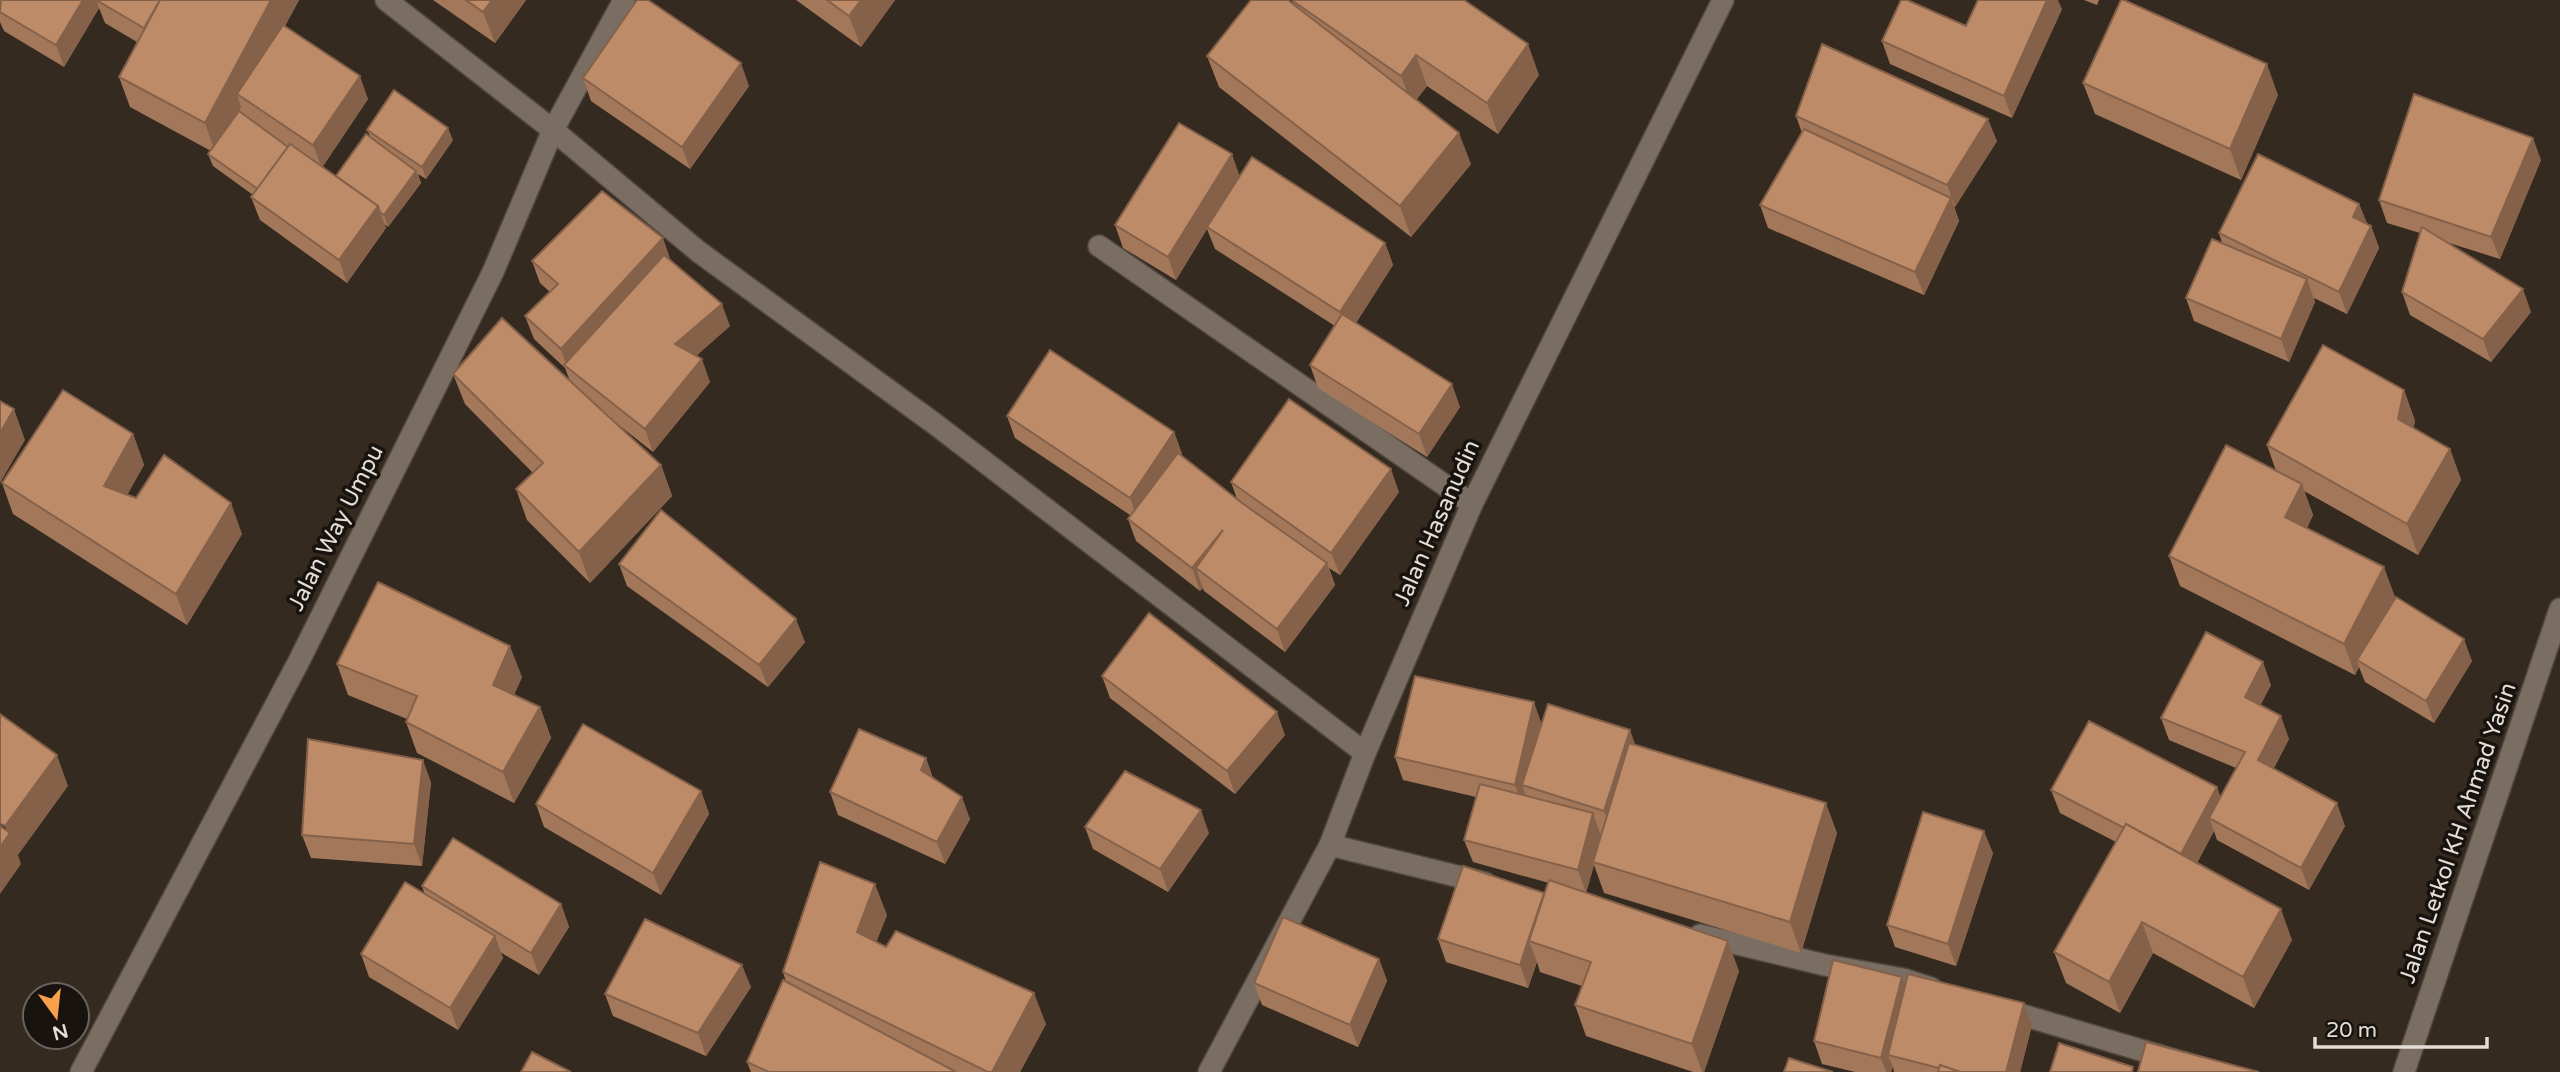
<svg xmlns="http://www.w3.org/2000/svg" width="2560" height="1072" font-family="'Varela Round',sans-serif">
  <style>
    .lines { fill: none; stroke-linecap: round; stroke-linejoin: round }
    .minor-casing { stroke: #50473e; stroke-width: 24 }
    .secondary-casing { stroke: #50473e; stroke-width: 24 }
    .minor { stroke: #7a6e62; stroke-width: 21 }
    .secondary { stroke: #7a6e62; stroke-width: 21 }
    .wall { fill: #a3785a }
    .shaded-wall { fill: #85614a }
    .building { fill: #be8b69; stroke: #85614a; stroke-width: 2 }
    .labels { text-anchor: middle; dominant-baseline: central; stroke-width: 7; stroke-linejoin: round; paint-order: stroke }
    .street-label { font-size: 23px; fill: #e5ded7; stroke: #18130f }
  </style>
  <rect width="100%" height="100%" fill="#342a1f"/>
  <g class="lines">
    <defs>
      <g id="minor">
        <path d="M386,0L553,130L699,252L935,424L1365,753"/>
        <path d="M1099,246L1472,504"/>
        <path d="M1330,845L1485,883"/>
        <path d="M1700,935L1825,965L1903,979L1931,988"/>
        <path d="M2002,1009L2215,1072"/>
        <path d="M81,1072L299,661L493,272L553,130L624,0"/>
        <path d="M2404,1072L2560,609"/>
      </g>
      <path id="secondary" d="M1209,1072L1330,845L1365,753L1472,504L1723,0"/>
    </defs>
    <use href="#minor" class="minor-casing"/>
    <use href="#secondary" class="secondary-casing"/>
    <use href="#minor" class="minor"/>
    <use href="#secondary" class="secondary"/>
  </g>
  <g class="wall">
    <path d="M299,0L285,26L368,99L322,167L336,176L370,136L367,130L453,140L426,179L418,174L421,183L388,227L384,224L386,228L347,283L260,220L251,197L253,195L213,166L208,154L211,151L130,107L119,77L137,42L105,23L99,8L64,67L4,31L0,22V1Z"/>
    <path d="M433,0H526L495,43Z"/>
    <path d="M796,0H895L861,47Z"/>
    <path d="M2084,0H2099L2097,5Z"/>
    <path d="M1293,1L1539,75L1498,134L1427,86L1416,100L1471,164L1411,237L1219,87L1207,56L1294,5Z"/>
    <path d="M2062,9L2012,118L1890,64L1882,41Z"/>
    <path d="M583,78L749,86L690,169L591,101Z"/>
    <path d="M2083,83L2278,95L2241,180L2095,114Z"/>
    <path d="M1796,116L1997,141L1955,207L1954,206L1959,221L1924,295L1768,228L1760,205L1802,133Z"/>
    <path d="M2541,160L2500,259L2446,242L2531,312L2491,362L2410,315L2402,292L2420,233L2387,223L2379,200Z"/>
    <path d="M1240,176L1385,243L1393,265L1356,323L1460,407L1427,457L1318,388L1310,365L1335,326L1215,249L1207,229L1176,280L1123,248L1115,225Z"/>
    <path d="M2359,204L2367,224L2371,226L2379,248L2347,314L2314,298L2315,302L2289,362L2194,321L2186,298L2222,243L2219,233Z"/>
    <path d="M671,260L730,326L696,356L710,382L653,452L606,415L661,465L672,496L590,583L527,520L516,489L533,473L465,404L453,374L570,381L565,368L534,339L525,316L550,292L540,283L532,261Z"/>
    <path d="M2404,390L2415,421L2413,428L2450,449L2461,480L2418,555L2304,491L2313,515L2307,528L2395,597L2472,661L2434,723L2365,682L2359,667L2355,675L2180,586L2169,556L2276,471L2267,445Z"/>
    <path d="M1007,416L1174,432L1182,454L1181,456L1237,499L1231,482L1399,492L1340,575L1329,568L1335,585L1285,652L1204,591L1203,588L1200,591L1136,541L1128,519L1130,515L1015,438Z"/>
    <path d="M133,434L144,465L127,494L242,534L187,625L13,514L2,483Z"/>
    <path d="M619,564L805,642L768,687L627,586Z"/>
    <path d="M337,664L522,677L514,695L540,707L551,738L514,803L417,753L406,722L407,719L348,695Z"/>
    <path d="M1102,676L1285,735L1235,794L1110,698Z"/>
    <path d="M2271,685L2260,705L2289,739L2274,768L2345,826L2309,890L2217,840L2214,831L2197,863L2292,940L2254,1008L2153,953L2120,1013L2066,983L2054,952L2116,842L2060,813L2051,790L2217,787L2220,797L2236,768L2169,740L2161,718Z"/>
    <path d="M1542,724L1635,745L1837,833L1801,953L1604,893L1594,865L1586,893L1739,971L1704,1072H1693L1586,1036L1575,1005L1582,986L1540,972L1537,962L1528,988L1446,962L1438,939L1544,893V895L1549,883L1473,862L1464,840L1476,797L1403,780L1395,757Z"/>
    <path d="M926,758L933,778L970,819L945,864L838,815L830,792Z"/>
    <path d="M431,782L422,866L311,858L302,835Z"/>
    <path d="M701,791L709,814L661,895L544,827L536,804Z"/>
    <path d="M1085,827L1209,833L1168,892L1093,849Z"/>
    <path d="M1993,853L1956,966L1895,947L1887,925Z"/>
    <path d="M422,886L561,904L569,927L539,975L500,952L503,958L458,1030L369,977L361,954L425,895Z"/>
    <path d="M887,915L876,942L1046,1024L1020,1072H751L747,1062L786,982L783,972Z"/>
    <path d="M1379,959L1387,981L1358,1047L1262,1005L1254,983Z"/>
    <path d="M1902,977L1905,986L2032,1025L2020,1072H1894L1893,1067L1891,1072H1855L1822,1064L1814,1041Z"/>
    <path d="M751,987L706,1056L613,1016L605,994Z"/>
  </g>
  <g class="shaded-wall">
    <path d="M83,0H104H96L99,8L64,67L56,45Z"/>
    <path d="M271,0H299L245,100L237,94L241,107L216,154L205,123Z"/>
    <path d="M492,0H526L495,43L483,12Z"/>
    <path d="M861,0H895L861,47L849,16Z"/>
    <path d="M2047,0H2058L2062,9L2012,118L2004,96Z"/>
    <path d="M1528,44L1539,75L1498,134L1487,103Z"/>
    <path d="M1416,55L1427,86L1412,106L1401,76Z"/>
    <path d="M741,63L749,86L690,169L682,147Z"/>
    <path d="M2267,64L2278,95L2241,180L2230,149Z"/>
    <path d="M360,76L368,99L322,168L313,145Z"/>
    <path d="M1988,119L1997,141L1955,207L1947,185Z"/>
    <path d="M448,128L453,140L426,179L422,167Z"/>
    <path d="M1459,133L1471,164L1411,237L1400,206Z"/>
    <path d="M2533,138L2541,160L2500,259L2491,237Z"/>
    <path d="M1232,154L1240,177L1207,227V229L1176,280L1168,257Z"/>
    <path d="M416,171L421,183L388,227L384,215Z"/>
    <path d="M1951,198L1959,221L1924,295L1915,272Z"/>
    <path d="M2359,204L2368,226L2353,217Z"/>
    <path d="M378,206L386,228L347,283L339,260Z"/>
    <path d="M2371,226L2379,248L2347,314L2339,292Z"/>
    <path d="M663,238L671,261L567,368L561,349Z"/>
    <path d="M1385,243L1393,265L1348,335L1340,312Z"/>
    <path d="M2307,279L2315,302L2289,362L2281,339Z"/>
    <path d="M2523,289L2531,312L2491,362L2483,339Z"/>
    <path d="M722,304L730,326L684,366L675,344Z"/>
    <path d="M702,359L710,382L653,452L645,429Z"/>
    <path d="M1452,384L1460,407L1427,457L1419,434Z"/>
    <path d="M2404,390L2415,421L2409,450L2398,419Z"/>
    <path d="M14,409L25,440L0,483V433Z"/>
    <path d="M1174,432L1182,454L1138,520L1130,498Z"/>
    <path d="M133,434L144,465L115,517L104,486Z"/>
    <path d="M2450,449L2461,480L2418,555L2407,524Z"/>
    <path d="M661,465L672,496L590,583L579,552Z"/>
    <path d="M1391,469L1399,492L1340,575L1331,553Z"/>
    <path d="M2302,484L2313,515L2297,548L2285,517Z"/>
    <path d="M231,503L242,534L187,625L176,594Z"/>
    <path d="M1223,530L1196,568L1203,588L1200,591L1192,568Z"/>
    <path d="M1327,563L1335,585L1285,652L1277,629Z"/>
    <path d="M2384,567L2395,597L2357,660L2359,667L2355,675L2344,644Z"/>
    <path d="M796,619L805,642L768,687L759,665Z"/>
    <path d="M2464,639L2472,661L2434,723L2426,701Z"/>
    <path d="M510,646L522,677L505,716L493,685Z"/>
    <path d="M2263,662L2271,685L2253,720L2245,697Z"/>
    <path d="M1534,702L1542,725L1522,785L1526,796L1523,808L1515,785Z"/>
    <path d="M540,707L551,738L514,803L503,772Z"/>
    <path d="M1277,712L1285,735L1235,794L1227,771Z"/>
    <path d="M2281,716L2289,739L2266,782L2258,760Z"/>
    <path d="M1630,730L1638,752L1613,834L1604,811Z"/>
    <path d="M57,755L68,786L18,855L21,864L0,894V847L8,835L5,826Z"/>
    <path d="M926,758L934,781L921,770Z"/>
    <path d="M423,760L431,782L422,866L414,844Z"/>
    <path d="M2217,787L2225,810L2209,818L2214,831L2188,880L2179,857Z"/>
    <path d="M701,791L709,814L661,895L653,873Z"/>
    <path d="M962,797L970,819L945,864L937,842Z"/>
    <path d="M1826,803L1837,833L1801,953L1790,922Z"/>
    <path d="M2337,803L2345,826L2309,890L2301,868Z"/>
    <path d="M1201,810L1209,833L1168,892L1160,869Z"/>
    <path d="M1593,813L1601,836L1593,862L1594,865L1586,893L1578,870Z"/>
    <path d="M1984,831L1993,853L1956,966L1948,944Z"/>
    <path d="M875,884L887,915L868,963L857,932Z"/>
    <path d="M1544,893L1552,916L1529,941L1537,962L1528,988L1520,965Z"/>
    <path d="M561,904L569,927L539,975L531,953Z"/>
    <path d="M2281,909L2292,940L2254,1008L2243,977Z"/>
    <path d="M2142,922L2153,953L2120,1013L2109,982Z"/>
    <path d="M495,936L503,958L458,1030L450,1008Z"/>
    <path d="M1728,941L1739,971L1704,1072H1702L1692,1044Z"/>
    <path d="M1379,959L1387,981L1358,1047L1350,1025Z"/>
    <path d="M742,965L751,987L706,1056L698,1033Z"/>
    <path d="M1902,977L1910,999L1888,1055L1893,1067L1891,1072H1886L1881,1058Z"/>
    <path d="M1034,993L1046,1024L1020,1072H992Z"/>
    <path d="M2024,1003L2032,1025L2020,1072H2006Z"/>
  </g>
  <g class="building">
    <path d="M1,0H83L56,45L0,12Z"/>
    <path d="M96,0H160L144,28Z"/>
    <path d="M160,0H271L205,123L119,77Z"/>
    <path d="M466,0H492L483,12Z"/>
    <path d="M637,0H648L741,63L682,147L583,78Z"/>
    <path d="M827,0H861L849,16Z"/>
    <path d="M1251,0H1288L1459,133L1400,206L1207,56Z"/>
    <path d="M1294,0H1464L1528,44L1487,103L1416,55L1401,76L1293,1Z"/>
    <path d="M1901,0H1907L1966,26L1978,0H2047L2004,96L1882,41Z"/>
    <path d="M2121,0H2124L2267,64L2230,149L2083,83Z"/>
    <path d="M283,25L360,76L313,145L237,94Z"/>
    <path d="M1822,44L1988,119L1947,185L1796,116Z"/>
    <path d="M394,90L448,128L422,167L367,130Z"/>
    <path d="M2414,94L2533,138L2491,237L2379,200Z"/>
    <path d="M239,111L288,147L258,189L208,154Z"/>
    <path d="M1179,123L1232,154L1168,257L1115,225Z"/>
    <path d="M1804,129L1951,198L1915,272L1760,205Z"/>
    <path d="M366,134L416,171L384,215L380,212L378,206L336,176Z"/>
    <path d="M290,144L378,206L339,260L251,197Z"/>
    <path d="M2258,154L2359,204L2353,217L2371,226L2339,292L2219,233Z"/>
    <path d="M1252,157L1385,243L1340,312L1207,227Z"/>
    <path d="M602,191L663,238L561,349L525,316L558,284L532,261Z"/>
    <path d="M2422,227L2523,289L2483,339L2402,292Z"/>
    <path d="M2212,239L2307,279L2281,339L2186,298Z"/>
    <path d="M664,255L722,304L675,344L702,359L645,429L564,365Z"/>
    <path d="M1342,314L1452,384L1419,434L1310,365Z"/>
    <path d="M502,318L661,465L579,552L516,489L543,463L453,374Z"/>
    <path d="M2323,345L2404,390L2398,419L2450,449L2407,524L2267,445Z"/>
    <path d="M1050,350L1174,432L1130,498L1007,416Z"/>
    <path d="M63,390L133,434L104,486L136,498L164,455L231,503L176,594L2,483Z"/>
    <path d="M1289,399L1391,469L1331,553L1231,482Z"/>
    <path d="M0,401L14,409L0,433Z"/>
    <path d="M2226,445L2302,484L2285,517L2384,567L2344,644L2169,556Z"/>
    <path d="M1178,453L1242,503L1327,563L1277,629L1196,568L1223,530L1192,568L1128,519Z"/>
    <path d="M661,510L796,619L759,665L619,564Z"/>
    <path d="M378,582L510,646L493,685L540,707L503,772L406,722L417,696L337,664Z"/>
    <path d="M2396,597L2464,639L2426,701L2357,660Z"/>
    <path d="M1149,613L1277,712L1227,771L1102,676Z"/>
    <path d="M2206,632L2263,662L2245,697L2281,716L2258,760L2337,803L2301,868L2209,818L2245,752L2161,718Z"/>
    <path d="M1415,676L1534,702L1515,785L1395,757Z"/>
    <path d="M1548,704L1630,730L1604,811L1522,785Z"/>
    <path d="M0,714L57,755L5,826L0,823Z"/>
    <path d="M2089,721L2217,787L2181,854L2126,824L2124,828L2051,790Z"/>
    <path d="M583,724L701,791L653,873L536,804Z"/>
    <path d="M859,729L926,758L921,770L962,797L937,842L830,792Z"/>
    <path d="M308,739L423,760L414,844L302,835Z"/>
    <path d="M1629,743L1826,803L1790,922L1593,862Z"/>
    <path d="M1125,771L1201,810L1160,869L1085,827Z"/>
    <path d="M1480,784L1593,813L1578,870L1464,840Z"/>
    <path d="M1923,812L1984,831L1948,944L1887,925Z"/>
    <path d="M2126,824L2281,909L2243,977L2142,922L2109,982L2054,952Z"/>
    <path d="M0,826L10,833L0,847Z"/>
    <path d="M453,838L561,904L531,953L422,886Z"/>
    <path d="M820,862L875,884L857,932L886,947L896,931L1034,993L992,1072H988L783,972Z"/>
    <path d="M1463,866L1544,893L1520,965L1438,939Z"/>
    <path d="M1549,880L1728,941L1692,1044L1575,1005L1591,962L1529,941Z"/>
    <path d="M405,882L495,936L450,1008L361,954Z"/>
    <path d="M1283,917L1379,959L1350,1025L1254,983Z"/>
    <path d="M645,919L742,965L698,1033L605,994Z"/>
    <path d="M1833,960L1902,977L1881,1058L1814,1041Z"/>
    <path d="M1908,974L2024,1003L2006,1072H1960L1940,1065L1939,1068L1888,1055Z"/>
    <path d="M783,980L956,1072H769L747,1062Z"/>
    <path d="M2146,1042L2259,1072H2138Z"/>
    <path d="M2059,1043L2133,1067L2132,1072H2050Z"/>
    <path d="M532,1052L571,1072H521Z"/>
    <path d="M1789,1058L1833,1072H1784Z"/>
    <path d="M1940,1065L1960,1072H1938Z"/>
  </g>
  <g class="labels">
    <g class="street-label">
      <text transform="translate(1437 523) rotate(-66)">Jalan Hasanudin</text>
      <text transform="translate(336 528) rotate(-63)">Jalan Way Umpu</text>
      <text transform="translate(2458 833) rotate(-71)">Jalan Letkol KH Ahmad Yasin</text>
    </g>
  </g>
  <g transform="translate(56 1016) rotate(165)"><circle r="33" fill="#18130f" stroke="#6a645f" stroke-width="2"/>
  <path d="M0-5L12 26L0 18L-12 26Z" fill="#f8a04b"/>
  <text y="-10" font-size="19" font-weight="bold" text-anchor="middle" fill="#e5ded7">N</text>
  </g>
  <path d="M2315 1037v10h172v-10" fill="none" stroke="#e5ded7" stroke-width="3.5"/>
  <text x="2326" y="1037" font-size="21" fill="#e5ded7" stroke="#18130f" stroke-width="5" paint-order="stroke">20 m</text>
</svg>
